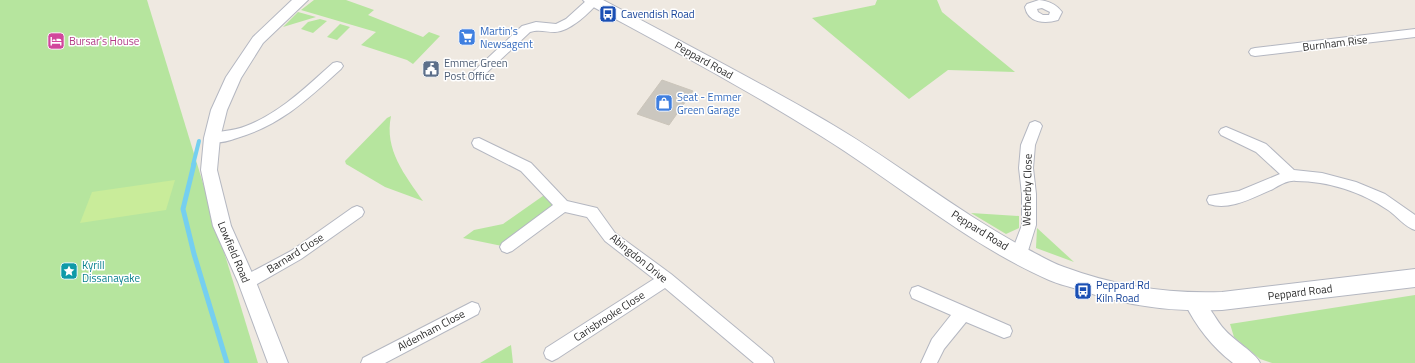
<svg xmlns="http://www.w3.org/2000/svg" width="1415" height="363" font-family="'Titillium Web',sans-serif">
  <style>
    .green { fill: #b6e59e }
    .pitch { fill: #c9ec9a }
    .lines { fill: none; stroke-linecap: round; stroke-linejoin: round }
    .stream-far1 { stroke: #75cff0; stroke-width: 4 }
    .stream { stroke: #75cff0; stroke-width: 5 }
    .building { fill: #cbc7bf; stroke: #cbc5ba }
    .minor-casing { stroke: #b4b7c1; stroke-width: 2 }
    .tertiary-casing { stroke: #b4b7c1; stroke-width: 2 }
    .secondary-casing { stroke: #b4b7c1; stroke-width: 2 }
    .minor { fill: #fff; fill-rule: evenodd }
    .tertiary { fill: #fff; fill-rule: evenodd }
    .secondary { fill: #fff; fill-rule: evenodd }
    .labels { text-anchor: middle; dominant-baseline: central; stroke-width: 3; stroke-linejoin: round; paint-order: stroke }
    .transit-label { font-size: 11px; fill: #164399; stroke: #fff; text-anchor: start }
    .shop-label { font-size: 11px; fill: #366cbe; stroke: #fff; text-anchor: start }
    .hotel-label { font-size: 11px; fill: #b23c85; stroke: #fff; text-anchor: start }
    .street-label { font-size: 11px; fill: #2e2e2e; stroke: #fff }
    .service-label { font-size: 11px; fill: #4e5e75; stroke: #fff; text-anchor: start }
    .culture-label { font-size: 11px; fill: #0d838f; stroke: #fff; text-anchor: start }
  </style>
  <rect width="100%" height="100%" fill="#efe9e1"/>
  <g class="green">
    <path d="M0,0H147L258,363H0Z"/>
    <path d="M314,0H346L374,10L368,15L423,37L429,32L440,36L413,64L407,60L361,45L376,32L301,10Z"/>
    <path d="M877,0H937L942,12L1015,72L948,70L909,99L812,18L875,5Z"/>
    <path d="M298,12L316,17L283,27Z"/>
    <path d="M320,19L327,21L313,33L301,29L308,22Z"/>
    <path d="M340,24L350,27L337,40L327,37Z"/>
    <path d="M391,116C384,150 405,175 423,201L385,187L346,164L345,161L387,118Z"/>
    <path d="M550,191L563,206L507,247L463,238L474,230L503,224Z"/>
    <path d="M971,213L1019,216V228L1006,234Z"/>
    <path d="M1037,228L1074,262L1036,248Z"/>
    <path d="M1415,295V363H1272L1260,359L1234,337L1230,324Z"/>
    <path d="M511,345L513,363H480Z"/>
  </g>
  <path class="pitch" d="M175,180L166,210L80,223L92,192Z"/>
  <g class="lines">
    <path class="stream-far1" d="M193,165L199,141"/>
    <path class="stream" d="M194,164L183,209L194,254L227,363"/>
  </g>
  <path class="building" d="M662,80L693,91L669,125L637,114Z"/>
  <g class="lines">
    <defs>
      <g id="minor">
        <path d="M587,0L599,1C591,12 569,32 555,32C546,32 539,29 530,32L482,77L478,78L474,77L472,74L474,71L522,26L536,22L556,24L566,19Z"/>
        <path d="M1039,0C1049,1 1056,4 1062,12L1058,20C1045,24 1028,23 1025,7L1027,4ZM1042,8L1050,12L1049,15H1043L1038,12L1037,9Z"/>
        <path d="M1415,29V37L1255,56L1251,55L1249,52L1251,49L1255,48Z"/>
        <path d="M337,62L341,63L343,66L341,69C308,99 281,125 237,138C229,141 216,144 207,142L205,138L207,134C220,131 234,131 246,126C280,113 306,87 333,63Z"/>
        <path d="M1035,121L1040,123L1042,126L1035,145L1033,168L1036,194V225L1027,254L1024,258L1019,260L1014,258L1011,254L1022,225V194L1019,168L1021,145L1030,123Z"/>
        <path d="M1226,127L1266,144L1294,170L1322,173L1356,182L1385,194L1415,215V230C1405,227 1397,216 1388,210C1362,192 1328,181 1296,181C1288,180 1280,185 1273,189C1254,197 1230,211 1209,204L1207,200L1209,196L1239,191L1280,174L1256,152L1221,135L1219,132L1221,129Z"/>
        <path d="M479,138L531,163L567,201L597,208L615,233L671,274L772,358L774,363H754L665,288L558,358L552,361L546,358L544,353L546,348L654,279L605,241L587,217L565,212L512,251L507,253L502,251L500,247L502,243L553,205L521,171L474,147L472,143L474,139Z"/>
        <path d="M357,206L362,208L364,212L362,216L301,259L252,287L247,289L242,287L239,282L242,277L291,251L352,208Z"/>
        <path d="M918,286L1010,326L1012,331L1010,336L1004,338L966,322L944,349L937,363H921L932,339L951,315L912,298L910,293L912,288Z"/>
        <path d="M472,302L478,304L480,309L478,314L385,363H361L363,358Z"/>
      </g>
      <g id="tertiary">
        <path d="M292,0H308L263,43L241,78L227,110L220,138L217,170L231,226L256,282L288,363H268L238,282L213,226L201,170L204,138L211,110L226,77L253,37Z"/>
        <path d="M1194,294C1206,298 1215,319 1224,329C1233,340 1256,353 1260,363H1233C1212,347 1196,326 1184,302L1187,296Z"/>
      </g>
      <path id="secondary" d="M583,0H603C680,41 758,81 833,125C899,164 959,213 1027,249C1039,255 1052,263 1064,267C1115,286 1168,294 1222,292L1415,269V287L1222,310C1170,312 1126,306 1077,289C1068,286 1058,284 1049,280C967,244 897,183 821,136C745,88 665,46 586,3Z"/>
    </defs>
    <use href="#minor" class="minor-casing"/>
    <use href="#tertiary" class="tertiary-casing"/>
    <use href="#secondary" class="secondary-casing"/>
    <use href="#minor" class="minor"/>
    <use href="#tertiary" class="tertiary"/>
    <use href="#secondary" class="secondary"/>
  </g>
  <defs>
    <symbol id="bus-square" viewBox="-11 -11 22 22"><rect x="-9" y="-9" width="18" height="18" rx="4" fill="#1a4fb4" stroke="#fff"/><path d="M-5-6H5V4H4V6H2V4H-2V6H-4V4H-5ZM-3.5-4V0h7V-4ZM-3.5 1.2v1.5H-2V1.2ZM2 1.2v1.5H3.5V1.2Z" fill="#fff"/></symbol>
    <symbol id="supermarket-square" viewBox="-11 -11 22 22"><rect x="-9" y="-9" width="18" height="18" rx="4" fill="#3f7fe0" stroke="#fff"/><path d="M-6-5.5h2.5l.6 2H6L4.5 2H-2.5L-4.4-4H-6ZM-1.5 3.2a1.3 1.3 0 1 0 .1 0ZM3 3.2a1.3 1.3 0 1 0 .1 0Z" fill="#fff"/></symbol>
    <symbol id="hotel-square" viewBox="-11 -11 22 22"><rect x="-9" y="-9" width="18" height="18" rx="4" fill="#d1479c" stroke="#fff"/><path d="M-6-4.5h1.5V1H6V5H4.5V3h-9V5H-6ZM-4 0a1.8 1.8 0 1 1 3.6 0ZM.5 0V-2.5h3Q6-2.5 6 0Z" fill="#fff"/></symbol>
    <symbol id="civic-square" viewBox="-11 -11 22 22"><rect x="-9" y="-9" width="18" height="18" rx="4" fill="#5c6f8a" stroke="#fff"/><path d="M-.6-6.5H3V-4.5H.6V-3L4-1V1h2V6H-6V1h2V-1L-.6-3ZM-1.2 2.5V6h2.4V2.5Z" fill="#fff"/></symbol>
    <symbol id="shop-square" viewBox="-11 -11 22 22"><rect x="-9" y="-9" width="18" height="18" rx="4" fill="#3f7fe0" stroke="#fff"/><path d="M-5-2.5h2.3a2.7 3.5 0 0 1 5.4 0H5L5.5 6h-11ZM-1.5-2.5h3a1.5 2.3 0 0 0-3 0Z" fill="#fff"/></symbol>
    <symbol id="sight-square" viewBox="-11 -11 22 22"><rect x="-9" y="-9" width="18" height="18" rx="4" fill="#0f9aa8" stroke="#fff"/><path d="M0-6L1.8-2.2L6-1.7L2.9 1.2L3.7 5.4L0 3.3L-3.7 5.4L-2.9 1.2L-6-1.7L-1.8-2.2Z" fill="#fff"/></symbol>
  </defs>
  <g fill-rule="evenodd">
    <use href="#bus-square" x="598" y="4" width="20" height="20"/>
    <use href="#supermarket-square" x="457" y="27" width="20" height="20"/>
    <use href="#hotel-square" x="46" y="31" width="20" height="20"/>
    <use href="#civic-square" x="421" y="59" width="20" height="20"/>
    <use href="#shop-square" x="654" y="93" width="20" height="20"/>
    <use href="#sight-square" x="59" y="261" width="20" height="20"/>
    <use href="#bus-square" x="1073" y="281" width="20" height="20"/>
  </g>
  <g class="labels">
    <g class="transit-label">
      <text x="621" y="14">Cavendish Road</text>
      <text x="1096" y="285">Peppard Rd<tspan x="1096" dy="13">Kiln Road</tspan></text>
    </g>
    <g class="shop-label">
      <text x="480" y="31">Martin's<tspan x="480" dy="13">Newsagent</tspan></text>
      <text x="677" y="97">Seat - Emmer<tspan x="677" dy="13">Green Garage</tspan></text>
    </g>
    <g class="hotel-label">
      <text x="69" y="41">Bursar's House</text>
    </g>
    <g class="street-label">
      <text transform="translate(1335 43) rotate(-7)">Burnham Rise</text>
      <text transform="translate(704 60) rotate(29)">Peppard Road</text>
      <text transform="translate(1027 190) rotate(-89)">Wetherby Close</text>
      <text transform="translate(980 230) rotate(32)">Peppard Road</text>
      <text transform="translate(234 252) rotate(67)">Lowfield Road</text>
      <text transform="translate(295 253) rotate(-32)">Barnard Close</text>
      <text transform="translate(639 258) rotate(39)">Abingdon Drive</text>
      <text transform="translate(1300 292) rotate(-7)">Peppard Road</text>
      <text transform="translate(609 316) rotate(-33)">Carisbrooke Close</text>
      <text transform="translate(431 330) rotate(-28)">Aldenham Close</text>
    </g>
    <g class="service-label">
      <text x="444" y="63">Emmer Green<tspan x="444" dy="13">Post Office</tspan></text>
    </g>
    <g class="culture-label">
      <text x="82" y="265">Kyrill<tspan x="82" dy="13">Dissanayake</tspan></text>
    </g>
  </g>
</svg>
